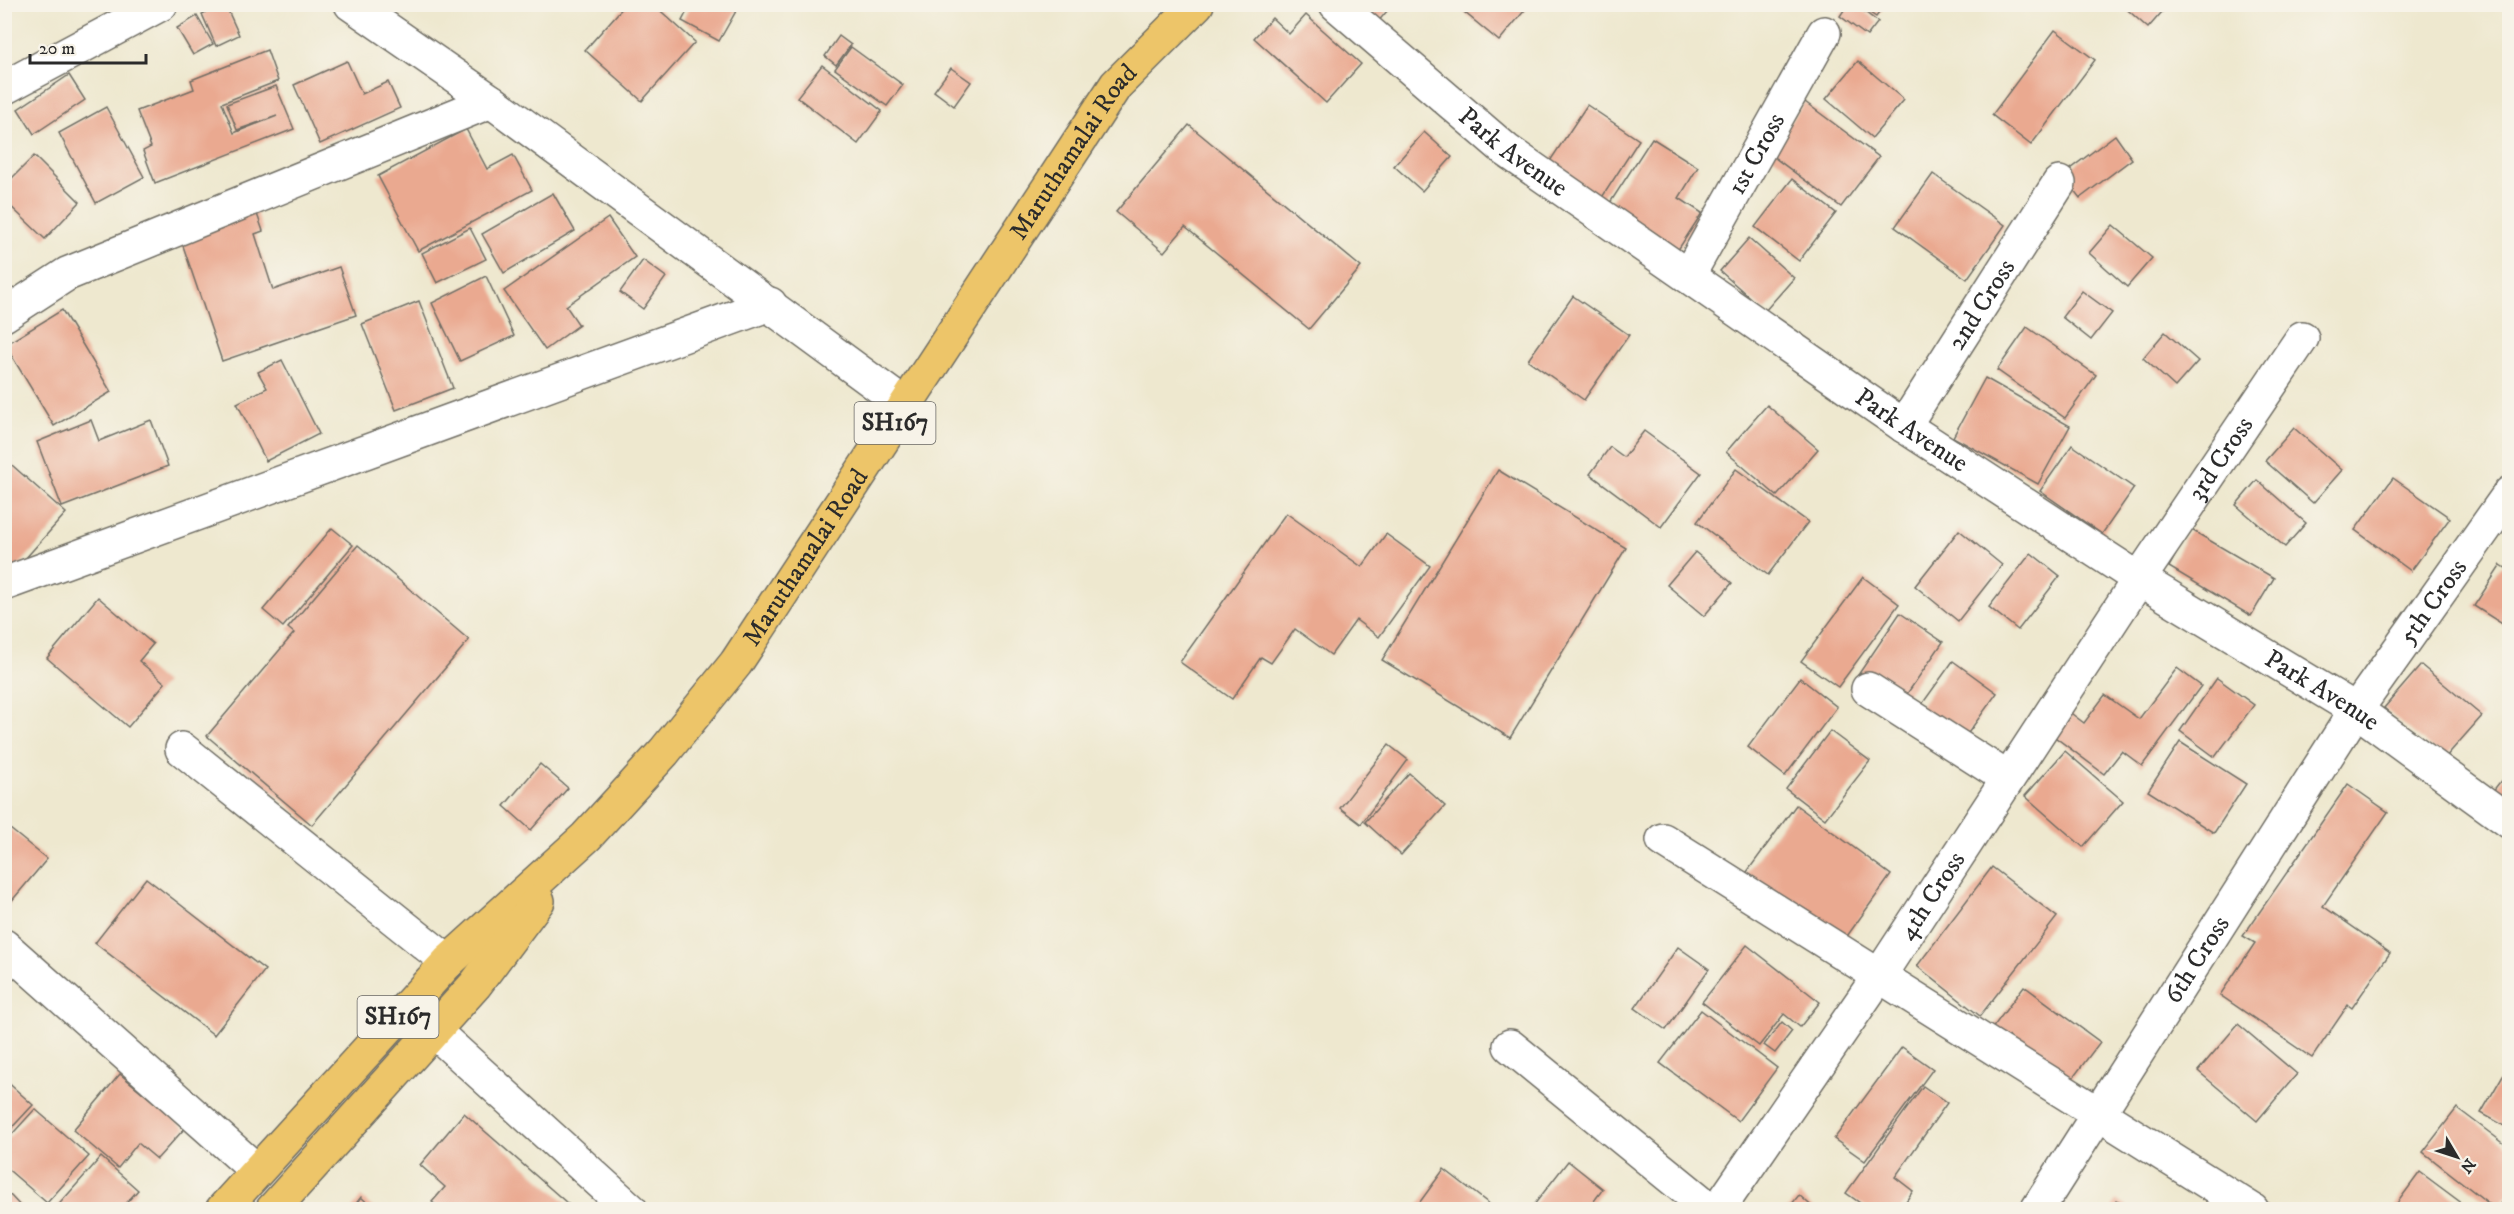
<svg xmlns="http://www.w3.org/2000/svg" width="2514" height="1214" font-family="'IM FELL DW Pica',serif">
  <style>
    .building { fill: #eaa990 }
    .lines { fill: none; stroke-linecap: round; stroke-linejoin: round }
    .street-casing { stroke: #6f6d64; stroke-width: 36 }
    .primary-casing { stroke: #6f6d64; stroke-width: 36 }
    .street { stroke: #fff; stroke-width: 33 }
    .primary { stroke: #edc569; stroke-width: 33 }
    .labels { text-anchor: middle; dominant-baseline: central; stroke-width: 6; stroke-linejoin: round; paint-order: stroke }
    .shield { fill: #f7f3e8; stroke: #686764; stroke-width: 1.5 }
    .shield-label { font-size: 24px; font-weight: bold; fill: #2b2b2b }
    .street-label { font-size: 26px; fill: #2b2b2b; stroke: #f7f3e8 }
  </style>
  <rect width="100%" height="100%" fill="#f7f3e8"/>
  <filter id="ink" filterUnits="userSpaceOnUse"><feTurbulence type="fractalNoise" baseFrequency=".0167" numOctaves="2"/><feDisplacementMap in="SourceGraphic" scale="12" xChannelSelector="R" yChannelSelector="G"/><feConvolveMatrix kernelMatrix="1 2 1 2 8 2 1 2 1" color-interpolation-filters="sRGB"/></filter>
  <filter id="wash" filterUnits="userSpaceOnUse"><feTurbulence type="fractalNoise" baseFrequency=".008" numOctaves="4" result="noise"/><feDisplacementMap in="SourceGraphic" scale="24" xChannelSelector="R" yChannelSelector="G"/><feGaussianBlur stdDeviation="1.35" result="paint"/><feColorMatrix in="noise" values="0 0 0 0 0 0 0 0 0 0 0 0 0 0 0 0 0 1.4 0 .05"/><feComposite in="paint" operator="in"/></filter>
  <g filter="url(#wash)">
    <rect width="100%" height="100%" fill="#eee8cf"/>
    <g id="blocks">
      <g class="building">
        <path d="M222,4H225L239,35L216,46L202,14Z"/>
        <path d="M626,4H653L695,42L642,101L585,50Z"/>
        <path d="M691,4H740L719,41L682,21Z"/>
        <path d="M1355,4H1393L1377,23Z"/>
        <path d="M1460,4H1530L1499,41L1458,7Z"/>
        <path d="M1848,4H1854L1878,22L1867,36L1840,16Z"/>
        <path d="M2121,4H2169L2148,28Z"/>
        <path d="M1859,5H1885L1876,17Z"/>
        <path d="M1306,15L1361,64L1326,103L1254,38L1272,18L1289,34Z"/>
        <path d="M197,16L213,44L193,55L177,28Z"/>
        <path d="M2055,30L2095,60L2031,145L1992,115Z"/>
        <path d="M839,36L851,45L836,65L825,56Z"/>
        <path d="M851,47L903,85L887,106L835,69Z"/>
        <path d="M267,50L278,81L222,103L234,133L277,116L237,130L227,104L276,86L294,129L155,183L143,151L151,147L137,111L194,89L191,80Z"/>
        <path d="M347,61L362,94L388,82L400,108L320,144L294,85Z"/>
        <path d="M1858,61L1904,100L1872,138L1826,99Z"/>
        <path d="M822,65L882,111L858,144L797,97Z"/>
        <path d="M951,68L971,82L954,106L934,91Z"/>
        <path d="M69,75L85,100L34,134L18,109Z"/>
        <path d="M1805,102L1879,157L1841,207L1767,152Z"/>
        <path d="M1587,105L1639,140L1601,199L1548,164Z"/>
        <path d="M106,107L144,177L96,203L59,133Z"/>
        <path d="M1189,125L1361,267L1309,329L1185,227L1164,252L1116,212Z"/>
        <path d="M466,129L487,169L513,155L532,190L418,251L378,176Z"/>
        <path d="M1424,132L1452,157L1422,191L1394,166Z"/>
        <path d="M2115,135L2132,159L2080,198L2062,175Z"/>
        <path d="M1652,138L1698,167L1679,198L1702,213L1674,256L1604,212Z"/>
        <path d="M34,156L80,202L45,239L4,200V186Z"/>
        <path d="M1933,174L2005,225L1967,279L1895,227Z"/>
        <path d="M1792,179L1836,213L1799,261L1755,227Z"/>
        <path d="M553,193L575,231L504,273L482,234Z"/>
        <path d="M256,211L263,231L255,234L273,290L339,267L356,315L222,361L180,237Z"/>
        <path d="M608,218L635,257L566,306L579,325L545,350L504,291Z"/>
        <path d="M2113,225L2152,258L2127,287L2089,253Z"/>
        <path d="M470,228L486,259L437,283L422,253Z"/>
        <path d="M1749,238L1794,278L1765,311L1720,271Z"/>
        <path d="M643,260L666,277L643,309L620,292Z"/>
        <path d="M486,276L514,336L460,361L432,303Z"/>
        <path d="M2082,291L2112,313L2091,340L2062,317Z"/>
        <path d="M1573,296L1629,335L1584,400L1528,360Z"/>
        <path d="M419,301L453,388L396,410L362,324Z"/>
        <path d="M62,310L111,392L54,426L5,345Z"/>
        <path d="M2027,327L2096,375L2065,418L1997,370Z"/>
        <path d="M2165,332L2198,361L2175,387L2143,358Z"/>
        <path d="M282,360L319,434L266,461L237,403L267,388L258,372Z"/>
        <path d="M1985,378L2070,426L2038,484L1953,437Z"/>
        <path d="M1767,405L1818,449L1777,496L1726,452Z"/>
        <path d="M91,420L99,441L151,420L168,466L62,507L37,442Z"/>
        <path d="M2294,428L2342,470L2313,503L2265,461Z"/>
        <path d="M1644,431L1701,473L1661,527L1590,474L1610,447L1624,457Z"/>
        <path d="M2072,445L2134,488L2102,534L2040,491Z"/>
        <path d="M4,458L66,513L16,569L4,560Z"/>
        <path d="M1736,469L1808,522L1768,575L1697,522Z"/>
        <path d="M1498,470L1626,548L1510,738L1382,660Z"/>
        <path d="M2393,478L2450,518L2411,571L2355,530Z"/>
        <path d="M2257,480L2306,523L2285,547L2236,505Z"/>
        <path d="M1286,513L1362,567L1386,534L1430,566L1379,637L1356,620L1331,655L1295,629L1271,663L1261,657L1232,699L1180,662Z"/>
        <path d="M332,528L353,545L283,627L263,610Z"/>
        <path d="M2190,529L2274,578L2251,616L2169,567Z"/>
        <path d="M1959,530L2002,565L1958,621L1915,586Z"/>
        <path d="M358,545L469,640L312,825L207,736L294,633L288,628Z"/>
        <path d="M1695,552L1732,583L1704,616L1667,585Z"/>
        <path d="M2031,553L2060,576L2018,630L1989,607Z"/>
        <path d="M2501,565L2510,571V629L2474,606Z"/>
        <path d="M1863,577L1899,604L1838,687L1801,661Z"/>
        <path d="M98,597L153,644L139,661L165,683L128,727L47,658Z"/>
        <path d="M1900,613L1943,642L1900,704L1858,675Z"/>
        <path d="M1953,661L1997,693L1961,743L1917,711Z"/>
        <path d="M2421,665L2482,716L2444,759L2384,708Z"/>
        <path d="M2177,668L2201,686L2142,766L2122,751L2104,774L2051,734L2068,711L2084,723L2105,695L2139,719Z"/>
        <path d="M1800,678L1837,707L1785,776L1748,747Z"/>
        <path d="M2217,678L2254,705L2215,757L2180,731Z"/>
        <path d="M1830,731L1870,761L1825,819L1786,789Z"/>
        <path d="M2180,742L2246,784L2214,833L2148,791Z"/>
        <path d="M1389,745L1408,760L1361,824L1340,808Z"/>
        <path d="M2065,751L2123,801L2083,847L2025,796Z"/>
        <path d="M540,764L568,788L531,830L504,806Z"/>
        <path d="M2510,769V820L2485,801Z"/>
        <path d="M1409,773L1445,806L1401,855L1365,822Z"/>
        <path d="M2348,784L2388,812L2323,906L2390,953L2352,1008L2348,1005L2312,1058L2220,995L2255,943L2243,936Z"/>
        <path d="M1796,805L1891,875L1840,946L1744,876Z"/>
        <path d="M4,824L47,859L4,910Z"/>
        <path d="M1992,867L2057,917L1980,1016L1917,966Z"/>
        <path d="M146,878L265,970L214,1035L95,943Z"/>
        <path d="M1747,945L1820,1002L1800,1027L1784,1014L1759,1046L1702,1002Z"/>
        <path d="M1678,947L1709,969L1666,1030L1635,1008Z"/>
        <path d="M2024,986L2100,1042L2066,1087L1991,1030Z"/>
        <path d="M1701,1010L1777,1068L1738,1121L1660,1063Z"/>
        <path d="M1782,1022L1792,1031L1775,1053L1764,1045Z"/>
        <path d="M2238,1024L2297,1074L2257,1121L2198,1071Z"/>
        <path d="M1902,1047L1933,1069L1865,1161L1834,1139Z"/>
        <path d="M120,1074L185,1128L157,1159L138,1143L118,1168L73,1130Z"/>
        <path d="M2503,1075L2510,1079V1129L2481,1113Z"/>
        <path d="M4,1079L33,1105L4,1136Z"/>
        <path d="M1923,1086L1947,1103L1895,1177L1913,1191L1900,1210H1870L1846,1193Z"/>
        <path d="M2457,1108L2510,1148V1192L2496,1209L2423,1152Z"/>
        <path d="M35,1109L89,1156L47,1203L4,1166V1143Z"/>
        <path d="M464,1113L575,1210H442L432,1202L445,1187L420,1165Z"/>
        <path d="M101,1157L138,1190L120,1210H54Z"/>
        <path d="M1568,1161L1603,1189L1591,1205L1597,1210H1530Z"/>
        <path d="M1444,1169L1497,1210H1414Z"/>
        <path d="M2420,1172L2471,1210H2392Z"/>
        <path d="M10,1195L24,1210H4V1200Z"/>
        <path d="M1799,1195L1816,1210H1787Z"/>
        <path d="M361,1197L375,1210H351Z"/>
        <path d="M2117,1200L2132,1210H2111Z"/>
      </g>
    </g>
  </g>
  <g filter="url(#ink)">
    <use href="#blocks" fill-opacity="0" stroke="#6f6d64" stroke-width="1.5"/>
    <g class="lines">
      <defs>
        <g id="street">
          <path d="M351,4L491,101L906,406"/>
          <path id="s1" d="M1336,4L1506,150L1904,426L2139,579L2356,710L2510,822"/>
          <path d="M4,88L161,4"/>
          <path id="s2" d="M1688,276L1824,33"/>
          <path d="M4,315L67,274L491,101"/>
          <path id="s3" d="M1904,426L2059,183"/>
          <path d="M4,584L770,304"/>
          <path d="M1868,689L2007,778"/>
          <path d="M182,749L448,962"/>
          <path d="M1663,840L2252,1210"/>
          <path d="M4,946L256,1170"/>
          <path d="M434,1031L631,1210"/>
          <path d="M1510,1046L1711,1210"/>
          <path id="s4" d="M1718,1210L1879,976L2139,579L2302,338"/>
          <path id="s5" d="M2037,1210L2356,710L2510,493"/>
        </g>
        <g id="primary">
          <path id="s6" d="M222,1210L448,962L586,837L664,752L736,663L1116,85L1197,4"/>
          <path d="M272,1210L475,985L538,901"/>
        </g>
      </defs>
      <use href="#street" class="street-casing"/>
      <use href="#primary" class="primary-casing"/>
      <use href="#street" class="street"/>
      <use href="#primary" class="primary"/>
    </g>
  </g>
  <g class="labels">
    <g class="shield">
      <rect x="854.5" y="402" width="81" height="42" rx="4.5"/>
      <rect x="357.5" y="996" width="81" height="42" rx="4.5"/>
    </g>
    <g class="shield-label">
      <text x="895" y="423">SH167</text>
      <text x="398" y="1017">SH167</text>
    </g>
    <g class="street-label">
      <text stroke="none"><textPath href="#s1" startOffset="231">Park Avenue</textPath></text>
      <text stroke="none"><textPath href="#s6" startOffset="1364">Maruthamalai Road</textPath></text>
      <text stroke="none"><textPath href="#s2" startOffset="140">1st Cross</textPath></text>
      <text stroke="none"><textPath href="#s3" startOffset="144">2nd Cross</textPath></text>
      <text stroke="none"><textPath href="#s1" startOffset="717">Park Avenue</textPath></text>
      <text stroke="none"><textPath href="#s4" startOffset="904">3rd Cross</textPath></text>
      <text stroke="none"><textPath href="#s6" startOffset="878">Maruthamalai Road</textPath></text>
      <text stroke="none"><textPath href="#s5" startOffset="726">5th Cross</textPath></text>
      <text stroke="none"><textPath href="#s1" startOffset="1203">Park Avenue</textPath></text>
      <text stroke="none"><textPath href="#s4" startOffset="380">4th Cross</textPath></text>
      <text stroke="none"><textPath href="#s5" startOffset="297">6th Cross</textPath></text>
    </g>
  </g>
  <rect width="2514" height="1214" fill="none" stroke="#f7f3e8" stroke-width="24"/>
  <g transform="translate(2457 1157) rotate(129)" stroke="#f7f3e8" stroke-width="4.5" paint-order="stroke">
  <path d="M0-4.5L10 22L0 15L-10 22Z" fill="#2b2b2b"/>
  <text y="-9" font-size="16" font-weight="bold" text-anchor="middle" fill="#2b2b2b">N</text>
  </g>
  <path d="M30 54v9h116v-9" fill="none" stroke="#2b2b2b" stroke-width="3"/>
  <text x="39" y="54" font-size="18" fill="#2b2b2b" stroke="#f7f3e8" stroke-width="4.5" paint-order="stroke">20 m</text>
</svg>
